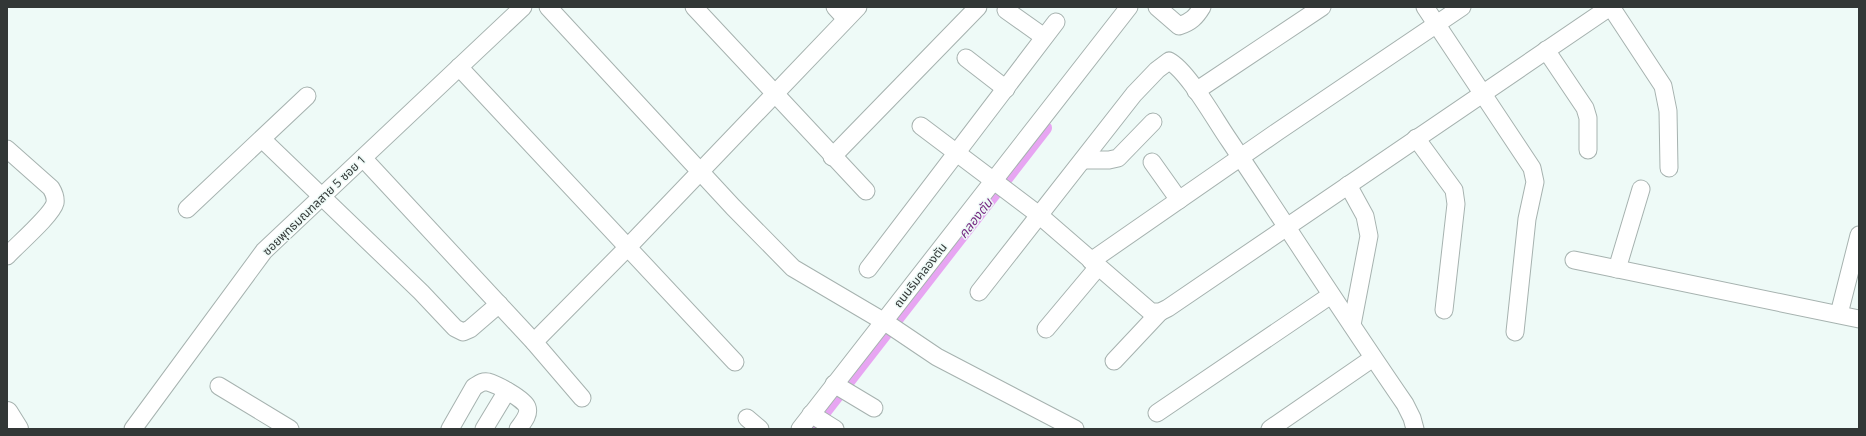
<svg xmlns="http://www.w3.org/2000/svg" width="1866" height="436" font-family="'Open Sans','Noto Sans Thai',sans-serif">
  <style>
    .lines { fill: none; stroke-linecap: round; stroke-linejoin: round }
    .canal { stroke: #e7a5f2; stroke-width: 14 }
    .minor-casing { stroke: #a6b2af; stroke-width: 19 }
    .major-casing { stroke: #a6b2af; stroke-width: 24 }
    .minor { stroke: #fff; stroke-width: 17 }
    .major { stroke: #fff; stroke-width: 22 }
    .labels { text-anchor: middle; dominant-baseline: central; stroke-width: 3; stroke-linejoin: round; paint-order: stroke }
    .street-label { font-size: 12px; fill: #323736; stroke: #eefaf7 }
    .water-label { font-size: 13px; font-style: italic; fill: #752881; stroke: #eefaf7 }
  </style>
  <rect width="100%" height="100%" fill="#eefaf7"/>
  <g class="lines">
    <path class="canal" d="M811,429L1045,128"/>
    <defs>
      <g id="minor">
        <path d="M548,7L733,207L793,268L888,324L937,357L1075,429"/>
        <path d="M694,7L866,191"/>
        <path d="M835,7L846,19"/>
        <path d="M1157,7L1179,26C1191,22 1196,17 1202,7"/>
        <path d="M1425,7L1532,168L1535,182L1527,219L1515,332"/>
        <path d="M1611,7L1663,86L1668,111L1669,168"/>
        <path d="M1006,10L1044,37"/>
        <path d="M1546,50L1585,108L1588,118V150"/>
        <path d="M966,58L1006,89"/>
        <path d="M459,67L735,362"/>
        <path d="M1196,91L1322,7"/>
        <path d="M921,126L1039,215L1151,312H1160L1168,308L1610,7"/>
        <path d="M1416,138L1454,190L1456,204L1444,310"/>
        <path d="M262,139L421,292L455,328L463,332L470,329L499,304"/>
        <path d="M7,149L51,188C54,193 56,197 55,203C52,215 17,245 7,256"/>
        <path d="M832,157L978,7"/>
        <path d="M363,158L534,342L582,398"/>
        <path d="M1083,160H1109L1118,158L1153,122"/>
        <path d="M1152,162L1179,200"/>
        <path d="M1348,185L1365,216L1369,236L1352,325"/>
        <path d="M187,209L307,96"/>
        <path d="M1574,260L1859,319"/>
        <path d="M1091,261L1277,132L1462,7"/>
        <path d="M868,269L1056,22"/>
        <path d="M1617,269L1641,189"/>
        <path d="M979,292L1134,94L1157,70L1169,61C1188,71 1215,120 1229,140C1288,228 1345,317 1405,404L1412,418L1415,429"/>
        <path d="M1839,314L1859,235"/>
        <path d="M1046,329L1098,267"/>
        <path d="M534,342L628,247L858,7"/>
        <path d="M1114,361L1160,312"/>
        <path d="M834,384L874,408"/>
        <path d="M219,386L290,429"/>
        <path d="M1157,413L1331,295"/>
        <path d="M811,414L835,429"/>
        <path d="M747,418L760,429"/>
        <path d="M133,429L264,251L523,7"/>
        <path d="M450,429L474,387C479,384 482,381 488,382C496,384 524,399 527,407C530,415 522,423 518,429"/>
        <path d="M484,429L507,391"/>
        <path d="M800,429L1129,7"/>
        <path d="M1270,429L1373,358"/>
      </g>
      <path id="major" d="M7,413L17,429"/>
    </defs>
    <use href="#minor" class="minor-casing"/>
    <use href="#major" class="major-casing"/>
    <use href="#minor" class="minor"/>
    <use href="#major" class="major"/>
  </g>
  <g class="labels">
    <g class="street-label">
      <text transform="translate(314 205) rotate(-44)">ซอยพุทธมณฑลสาย 5 ซอย 1</text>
      <text transform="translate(920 275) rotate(-52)">ถนนริมคลองตัน</text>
    </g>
    <g class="water-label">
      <text transform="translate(975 218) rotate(-52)">คลองตัน</text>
    </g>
  </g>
  <rect width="1866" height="436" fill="none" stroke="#323736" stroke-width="16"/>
</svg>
